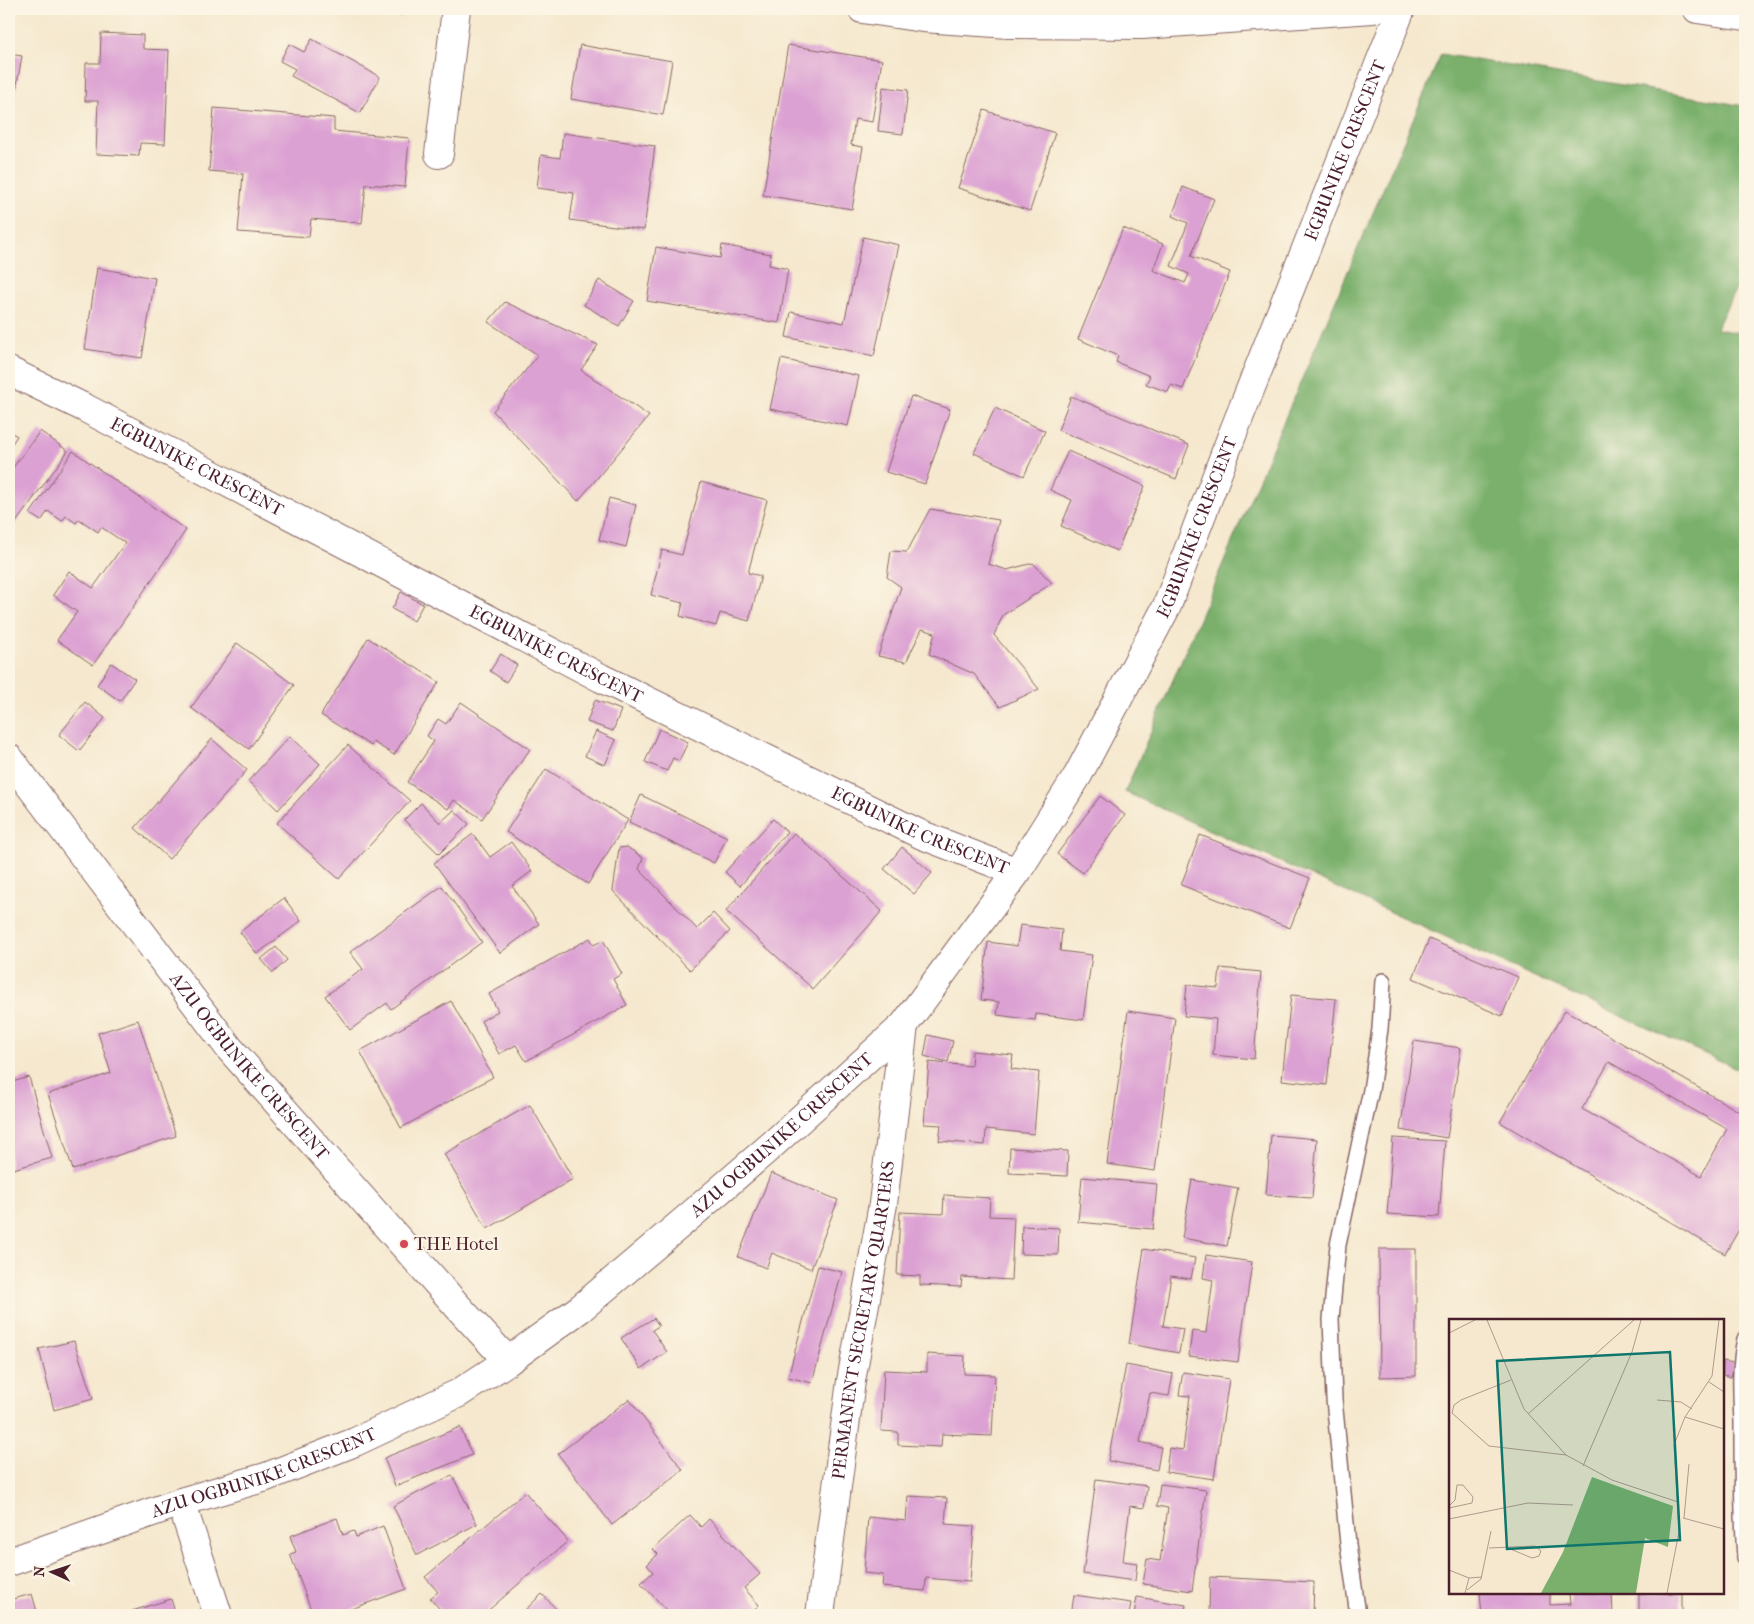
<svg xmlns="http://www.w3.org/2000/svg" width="1754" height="1624" font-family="'IM FELL French Canon',serif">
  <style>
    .forest { fill: #7ab06c; stroke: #62684c }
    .building { fill: #dca1d3; fill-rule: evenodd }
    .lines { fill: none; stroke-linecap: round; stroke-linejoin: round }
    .service-casing { stroke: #866564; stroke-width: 18 }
    .minor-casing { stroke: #866564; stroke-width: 30 }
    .tertiary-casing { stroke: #866564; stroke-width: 30 }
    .service { stroke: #fff; stroke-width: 15 }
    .minor { stroke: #fff; stroke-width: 28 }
    .tertiary { stroke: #fff; stroke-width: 28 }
    .poi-dot { fill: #d1495b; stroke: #fcf5e5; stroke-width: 2 }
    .labels { text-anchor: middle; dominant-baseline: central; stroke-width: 4; stroke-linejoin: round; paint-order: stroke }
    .street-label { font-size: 18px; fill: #4a1f2b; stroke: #fcf5e5 }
    .poi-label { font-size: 18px; fill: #4a1f2b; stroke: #fcf5e5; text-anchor: start }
    .inset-road { fill: none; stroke: #b1988d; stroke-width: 1 }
    .view { fill: #0f766e; fill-opacity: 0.15; stroke: #0f766e; stroke-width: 2.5 }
    .inset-edge { fill: none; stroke: #4a1f2b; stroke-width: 2.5 }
  </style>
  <rect width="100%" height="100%" fill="#fcf5e5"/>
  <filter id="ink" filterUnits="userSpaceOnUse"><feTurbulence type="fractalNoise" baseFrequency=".02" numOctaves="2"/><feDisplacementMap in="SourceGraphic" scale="10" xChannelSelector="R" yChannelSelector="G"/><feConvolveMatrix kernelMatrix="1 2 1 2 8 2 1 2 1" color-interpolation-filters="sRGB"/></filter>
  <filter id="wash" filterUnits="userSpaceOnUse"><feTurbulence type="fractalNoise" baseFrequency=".0096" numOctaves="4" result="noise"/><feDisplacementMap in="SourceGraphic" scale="20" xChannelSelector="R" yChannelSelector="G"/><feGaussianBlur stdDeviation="1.12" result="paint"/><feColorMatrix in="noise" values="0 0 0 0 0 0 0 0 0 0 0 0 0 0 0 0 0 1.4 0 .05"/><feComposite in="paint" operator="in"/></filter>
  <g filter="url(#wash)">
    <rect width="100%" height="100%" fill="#f5e8ce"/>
    <path class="forest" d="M1441,54L1745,106V270L1716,329L1745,334V1072L1125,792Z"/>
    <g id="blocks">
      <g class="building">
        <path d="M344,9H404L403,15L344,10Z"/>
        <path d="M101,33L143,35V49L169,50L165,144L140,143L139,156L96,154L98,101H85L86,63H100Z"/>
        <path d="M312,39L380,77L360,113L291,76L295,69L280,61L289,44L304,52Z"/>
        <path d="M580,45L672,61L663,115L571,99Z"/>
        <path d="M788,45L882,60L872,122L855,119L851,145L863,147L852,209L763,195Z"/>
        <path d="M9,54L22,56L10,123H9Z"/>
        <path d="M883,87L908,90L903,134L878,131Z"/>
        <path d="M214,108L334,118V131L409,138L405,187L366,184L362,223L311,219L309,237L238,232L243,174L209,171Z"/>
        <path d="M984,110L1055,133L1030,211L958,188Z"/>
        <path d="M563,133L655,146L644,230L570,220L574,193L537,188L541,155L560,158Z"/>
        <path d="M1183,187L1214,199L1191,256L1230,272L1183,389L1171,385L1168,392L1146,384L1150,376L1116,362L1118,356L1078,339L1123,228L1163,244L1153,270L1185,283L1189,274L1171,266L1188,223L1172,216Z"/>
        <path d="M863,237L899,245L874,356L786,337L791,312L844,323Z"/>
        <path d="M722,245L771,254L769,265L788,269L779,323L647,301L656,247L720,258Z"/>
        <path d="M97,268L155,278L142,358L85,349Z"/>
        <path d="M599,280L634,301L619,326L584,305Z"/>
        <path d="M505,302L598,345L581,370L649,416L578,501L493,411L538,355L488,322Z"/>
        <path d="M781,359L859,376L848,426L770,409Z"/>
        <path d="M911,396L950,409L925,484L886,472Z"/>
        <path d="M1071,396L1189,445L1176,479L1058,430Z"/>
        <path d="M995,408L1045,431L1024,476L974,453Z"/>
        <path d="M9,431L17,436L9,448Z"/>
        <path d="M40,431L68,451L9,532V473Z"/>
        <path d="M73,451L186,530L93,665L57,640L77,612L53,595L69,571L93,588L125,543L101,527L98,532L79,519L76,523L66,516L62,521L48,511L41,521L30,514Z"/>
        <path d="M1068,451L1145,486L1117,551L1061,526L1072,500L1050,490Z"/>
        <path d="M701,482L767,500L748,573L761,576L749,621L720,613L716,626L680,616L683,603L651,595L662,550L682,555Z"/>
        <path d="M609,498L636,505L626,547L599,540Z"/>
        <path d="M930,509L999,520L988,564L1007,570L1033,563L1052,583L1003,615L994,635L1039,689L1000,707L974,674L929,654L935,633L922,629L906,662L878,656L901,587L887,577L891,551L907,552Z"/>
        <path d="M401,592L423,604L414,621L392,609Z"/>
        <path d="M368,638L439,682L394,755L373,742L371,746L321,715Z"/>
        <path d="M237,643L294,685L249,749L191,708Z"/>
        <path d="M501,654L517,665L506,682L490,671Z"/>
        <path d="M111,663L135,679L120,701L97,685Z"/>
        <path d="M595,700L621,710L613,731L587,722Z"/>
        <path d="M85,702L105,718L79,751L59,735Z"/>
        <path d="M461,702L530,749L482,819L454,800L448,809L407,782L434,741L427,736L438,719L446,724Z"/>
        <path d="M659,729L688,742L679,761L673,758L667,771L645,762Z"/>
        <path d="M596,731L616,740L605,765L585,756Z"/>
        <path d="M290,736L320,764L278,810L248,781Z"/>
        <path d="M212,739L247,770L169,859L135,828Z"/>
        <path d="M348,745L410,801L339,879L277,823Z"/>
        <path d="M546,769L628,820L588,884L506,832Z"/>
        <path d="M641,795L727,837L714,863L629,822Z"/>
        <path d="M1100,796L1125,815L1083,873L1057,854Z"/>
        <path d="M421,803L440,823L454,810L469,824L439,854L404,820Z"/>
        <path d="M773,819L787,832L740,886L725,872Z"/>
        <path d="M794,833L882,911L813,989L726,911Z"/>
        <path d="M473,834L490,857L511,842L532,871L512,886L539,924L500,953L434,863Z"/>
        <path d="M1200,835L1310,878L1290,928L1181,885Z"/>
        <path d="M627,847L643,858L639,869L697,929L713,913L730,931L690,970L613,891L619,848Z"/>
        <path d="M902,847L932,873L914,894L884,869Z"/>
        <path d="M442,886L482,942L391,1009L387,1003L350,1030L325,996L363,969L350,952Z"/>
        <path d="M284,898L301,921L257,954L240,932Z"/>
        <path d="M1020,925L1062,930L1060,951L1092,955L1083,1020L1036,1014L1035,1020L997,1015L999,1002L981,1000L988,942L1017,946Z"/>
        <path d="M590,938L594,945L603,940L622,974L613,979L627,1005L526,1061L516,1045L499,1054L481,1021L498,1011L489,994Z"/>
        <path d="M1429,939L1518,977L1502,1016L1413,978Z"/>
        <path d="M276,947L287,960L273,973L261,959Z"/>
        <path d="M1220,968L1261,972L1254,1059L1213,1055L1216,1019L1184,1016L1187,985L1218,988Z"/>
        <path d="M1291,995L1336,999L1327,1085L1282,1080Z"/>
        <path d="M451,1001L493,1077L401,1128L360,1051Z"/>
        <path d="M1565,1010L1745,1115V1219L1725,1254L1500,1122ZM1609,1062L1727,1129L1701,1176L1582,1109Z"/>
        <path d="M1128,1011L1175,1018L1155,1171L1107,1164Z"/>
        <path d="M138,1020L176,1136L73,1170L48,1094L111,1073L98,1033Z"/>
        <path d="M928,1035L953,1041L948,1062L924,1056Z"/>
        <path d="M1414,1041L1461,1048L1447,1138L1400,1130Z"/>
        <path d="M972,1051L1013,1055L1011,1069L1039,1072L1034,1134L986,1129L985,1145L939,1141L941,1125L924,1124L929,1062L971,1066Z"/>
        <path d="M29,1077L52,1158L10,1170L9,1083Z"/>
        <path d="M530,1105L573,1179L487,1229L444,1154Z"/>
        <path d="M1271,1135L1317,1139L1312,1198L1266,1195Z"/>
        <path d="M1393,1138L1445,1141L1439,1217L1387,1214Z"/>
        <path d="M1010,1148L1068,1151L1067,1176L1009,1173Z"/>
        <path d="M771,1173L838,1200L811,1269L772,1253L766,1268L738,1257Z"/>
        <path d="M1082,1177L1157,1184L1153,1229L1078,1222Z"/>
        <path d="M1192,1180L1238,1188L1227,1246L1182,1238Z"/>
        <path d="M944,1195L990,1198L989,1216L1014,1217L1011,1280L962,1277L961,1287L920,1285V1276L897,1275L900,1212L943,1214Z"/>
        <path d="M1022,1226L1059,1228L1058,1255L1021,1254Z"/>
        <path d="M1144,1249L1195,1258L1191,1279L1171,1276L1163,1326L1183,1329L1179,1353L1129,1344Z"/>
        <path d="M1379,1249H1416V1376L1380,1377Z"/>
        <path d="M1206,1255L1252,1262L1238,1362L1189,1356L1192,1331L1206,1333L1213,1280L1203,1278Z"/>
        <path d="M818,1266L842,1272L812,1383L788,1377Z"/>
        <path d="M654,1318L659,1326L652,1330L667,1352L641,1369L621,1338Z"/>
        <path d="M74,1341L93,1399L54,1410L39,1349Z"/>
        <path d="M927,1354L965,1356L964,1374L995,1375L992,1436L942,1434L941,1447L898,1445V1432L881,1431L884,1370L927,1372Z"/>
        <path d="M1723,1361L1734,1363L1731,1377L1723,1375Z"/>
        <path d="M1126,1365L1173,1374L1169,1396L1150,1393L1140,1442L1161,1447L1157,1470L1108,1461Z"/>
        <path d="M1183,1372L1229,1379L1214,1479L1166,1472L1169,1448L1183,1450L1190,1396L1179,1395Z"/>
        <path d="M629,1399L683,1470L612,1525L558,1454Z"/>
        <path d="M460,1427L472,1455L395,1486L384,1458Z"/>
        <path d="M452,1475L477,1524L417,1555L393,1506Z"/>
        <path d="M1096,1479L1147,1486L1144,1508L1130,1506L1123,1561L1137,1563L1135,1581L1083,1574Z"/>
        <path d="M1160,1484L1206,1490L1192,1591L1143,1584L1147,1559L1160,1561L1168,1508L1157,1506Z"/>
        <path d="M525,1492L568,1541L483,1615H445L430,1598L438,1592L425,1577Z"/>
        <path d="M908,1496L947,1498L945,1524L974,1526L970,1582L926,1578L925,1591L882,1587L883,1575L864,1573L868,1517L906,1521Z"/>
        <path d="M690,1515L701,1527L709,1519L760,1574L744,1588L759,1605L749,1615H671L641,1583L653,1572L647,1565L658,1554L653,1549Z"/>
        <path d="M337,1518L343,1535L354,1531L356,1537L383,1526L406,1589L335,1615H313L290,1554L296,1552L290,1536Z"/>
        <path d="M1210,1577L1314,1582L1313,1614L1280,1613V1615H1209Z"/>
        <path d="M1480,1593H1550V1605L1570,1604L1569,1593H1612L1613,1615H1482Z"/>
        <rect x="1639" y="1593" width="43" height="22"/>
        <path d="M32,1594L38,1615H9V1600Z"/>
        <path d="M542,1594L562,1615H520Z"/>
        <path d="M1074,1595L1131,1603L1129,1615H1071Z"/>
        <path d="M1137,1597L1186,1605L1184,1615H1134Z"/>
        <path d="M171,1599L176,1615H119Z"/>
      </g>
    </g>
  </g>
  <g filter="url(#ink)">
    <use href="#blocks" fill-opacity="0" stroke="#866564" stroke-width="1"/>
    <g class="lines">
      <defs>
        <g id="service">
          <path d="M1745,1339C1739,1367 1741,1395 1742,1423C1742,1468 1742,1513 1745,1558"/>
          <path d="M1358,1615L1348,1544L1334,1399L1331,1319L1338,1245L1371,1090L1380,1029L1383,981"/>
        </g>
        <g id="minor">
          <path d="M862,9L923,18L1009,24L1142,25L1373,9"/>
          <path d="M1697,9L1745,16"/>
          <path d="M439,154L456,9"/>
          <path id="s1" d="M9,371L87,409L601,678L922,835L1017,872L1078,775L1167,606L1231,438L1401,9"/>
          <path id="s2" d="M9,758L230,1049L460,1309L508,1361"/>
          <path d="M181,1502L218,1615"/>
          <path id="s3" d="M820,1615L851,1381L883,1204L904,1025"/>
        </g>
        <g id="tertiary">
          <path id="s4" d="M9,1562L181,1502L266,1477L355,1442L459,1393L508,1361L581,1308L691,1215L773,1144L904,1025L1017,872"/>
        </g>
      </defs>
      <use href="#service" class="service-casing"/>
      <use href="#minor" class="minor-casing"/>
      <use href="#tertiary" class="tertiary-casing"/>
      <use href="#service" class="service"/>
      <use href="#minor" class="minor"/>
      <use href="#tertiary" class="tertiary"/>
    </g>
  </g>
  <circle class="poi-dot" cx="404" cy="1244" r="5"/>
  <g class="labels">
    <g class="street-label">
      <text stroke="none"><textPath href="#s1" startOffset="1921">EGBUNIKE CRESCENT</textPath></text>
      <text stroke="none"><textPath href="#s1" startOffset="211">EGBUNIKE CRESCENT</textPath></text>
      <text stroke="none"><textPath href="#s1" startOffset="1516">EGBUNIKE CRESCENT</textPath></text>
      <text stroke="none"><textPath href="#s1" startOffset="616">EGBUNIKE CRESCENT</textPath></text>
      <text stroke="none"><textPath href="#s1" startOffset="1021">EGBUNIKE CRESCENT</textPath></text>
      <text stroke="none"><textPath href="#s2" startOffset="391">AZU OGBUNIKE CRESCENT</textPath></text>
      <text stroke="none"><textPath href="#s4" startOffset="895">AZU OGBUNIKE CRESCENT</textPath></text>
      <text stroke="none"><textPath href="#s3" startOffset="298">PERMANENT SECRETARY QUARTERS</textPath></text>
      <text stroke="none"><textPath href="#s4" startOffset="270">AZU OGBUNIKE CRESCENT</textPath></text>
    </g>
    <g class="poi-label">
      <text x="414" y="1244">THE Hotel</text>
    </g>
  </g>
  <g transform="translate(1449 1319)">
    <rect width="275" height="275" fill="#f5e8ce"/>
    <path d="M143,158L224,187L219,228L196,219L187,274H92L114,233Z" fill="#7ab06c"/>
    <path class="inset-road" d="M38,1L75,90L117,136L163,161L229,183M0,14L26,1M62,61L12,81L5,86L3,94L40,127L117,136M260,63L275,73M208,81L232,83L243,90M79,95L185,1M236,98L275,110M134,147L183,33L192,1M0,187L6,181L8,166H14L24,178L23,184L0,189M234,199L275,210M235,199L240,145M0,200L79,184L124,186M40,229L86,227L92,232L90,237L83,239L59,229M0,251L20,259L33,258M18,271L32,260L42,212M16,274L20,259M218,274L230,213L225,126L236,98L263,57L270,1"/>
    <path class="view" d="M221,33L231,221L58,230L48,42Z"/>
    <rect width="275" height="275" class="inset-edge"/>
  </g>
  <rect width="1754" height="1624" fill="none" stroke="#fcf5e5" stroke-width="30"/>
  <g transform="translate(52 1572) rotate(273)" stroke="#fcf5e5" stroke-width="4" paint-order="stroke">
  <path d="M0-4L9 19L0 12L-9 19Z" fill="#4a1f2b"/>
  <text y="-8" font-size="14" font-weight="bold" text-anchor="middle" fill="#4a1f2b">N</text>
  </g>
</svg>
